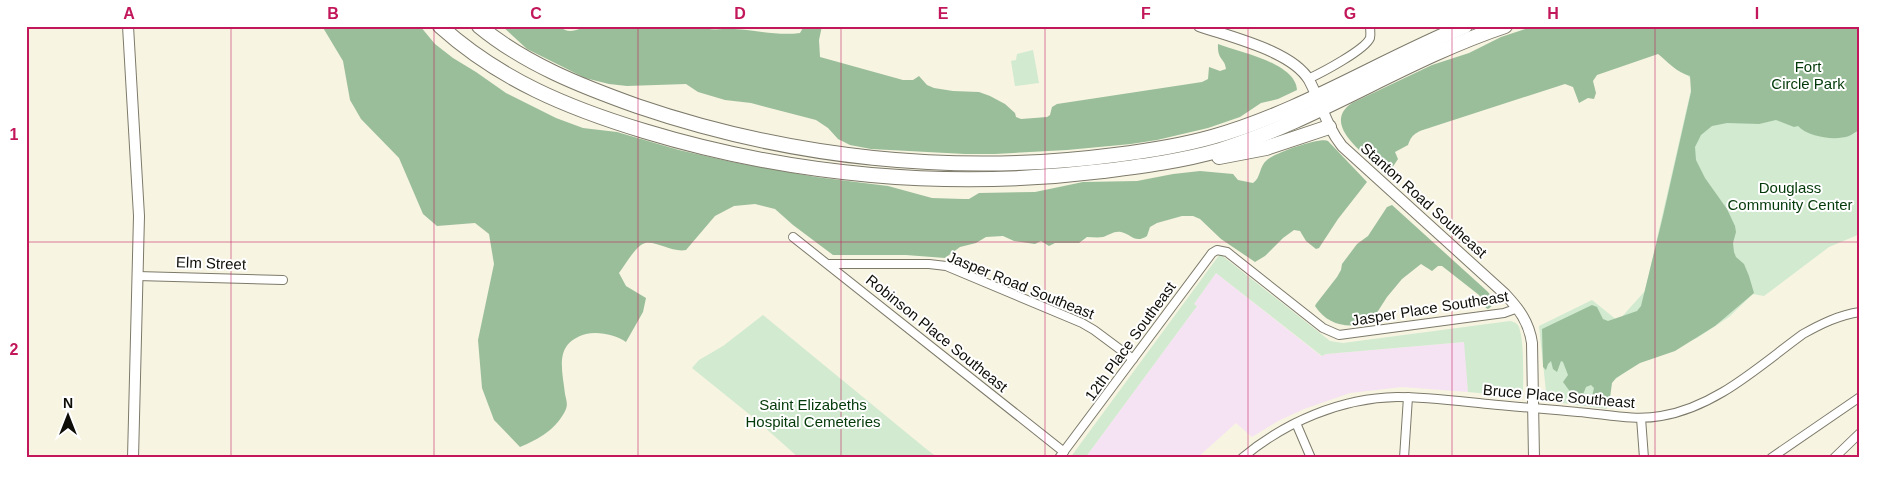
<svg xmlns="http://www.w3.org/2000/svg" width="1886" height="484" font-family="Arial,sans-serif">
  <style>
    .education { fill: #f5e3f3 }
    .green { fill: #d1ead0 }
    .forest { fill: #9bbe9a }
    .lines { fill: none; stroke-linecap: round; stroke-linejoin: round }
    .street-casing { stroke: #7d7a6a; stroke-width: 10 }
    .secondary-casing { stroke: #7d7a6a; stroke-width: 12 }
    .highway-casing { stroke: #7d7a6a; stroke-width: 16 }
    .street { stroke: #fff; stroke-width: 8 }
    .secondary { stroke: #fff; stroke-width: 10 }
    .highway { stroke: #fff; stroke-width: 14 }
    .grid { fill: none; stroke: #c2185b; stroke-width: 1; stroke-opacity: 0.55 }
    .labels { text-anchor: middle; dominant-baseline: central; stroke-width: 4; stroke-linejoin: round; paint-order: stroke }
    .park-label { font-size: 15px; fill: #033908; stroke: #fff }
    .street-label { font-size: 15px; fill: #0e0d07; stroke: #fff }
    .neatline { fill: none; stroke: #c2185b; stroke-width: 2 }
    .grid-label { font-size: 16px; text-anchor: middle; font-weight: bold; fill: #c2185b }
  </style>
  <rect width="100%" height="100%" fill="#f7f4e2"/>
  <path class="education" d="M1216,273L1321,356L1326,354L1465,342L1468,392L1402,387L1350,393L1304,409L1278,421L1252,437L1236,423L1197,458H1085L1197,306L1194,304Z"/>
  <g class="green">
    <path d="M1593,26H1860V234L1829,247L1764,296L1753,294L1729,317L1697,338L1634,365L1608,385L1607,409L1547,401L1539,326L1592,300L1618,321L1645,291L1693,81L1660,49Z"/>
    <path d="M1033,50L1039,83L1015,86L1011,61L1016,60L1017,54Z"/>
    <path d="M1220,254L1330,341L1343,343L1510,321C1513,322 1515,322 1517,324C1525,332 1523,382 1523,395L1522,397L1468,392L1464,342L1326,354L1322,356L1216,273L1194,304L1197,306L1085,458H1070Z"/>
    <path d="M763,315L925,448L938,458H799L754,418L692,368L699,360L723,346Z"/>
  </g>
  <g class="forest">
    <path d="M322,26H420L435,44L453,58L476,72L506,93L556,118L583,128L617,132L679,150L732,162L816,177L888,186L932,198L963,199H969L979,193L1035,192L1083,182L1137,181L1173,174L1200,171L1233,174L1238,180L1253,183C1261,178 1259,166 1267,160C1275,153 1320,137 1328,141L1367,182L1338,219L1319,248L1316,249L1306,241L1300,231L1294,230L1283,238L1265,256L1255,262L1221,239L1200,219L1193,216H1182L1157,223L1150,227L1147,236C1135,244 1131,234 1121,232C1113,231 1110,235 1103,237C1097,238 1092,237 1087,237L1079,243H1055L1049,246L1041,241L1035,244L1014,241L1003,236L986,237L976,243L960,247L945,258L906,255H833L793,225L775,209L755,204L734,206L715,216L686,250C670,253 652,237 641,245C632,252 625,265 619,273L626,286L646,298L643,312L626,342C616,335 599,331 586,334C554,343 562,368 565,394C566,399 568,404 566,409C557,429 539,439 520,447L494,420L482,388L478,340L494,264L489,234L475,223L437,226L423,214L399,158L361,119L350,100L343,61Z"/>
    <path d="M502,26H559C567,34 577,31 585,26H700C711,32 722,28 734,29C756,30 778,36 800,33L804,26H822L819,40L820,57L903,80H913L919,76L927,85L934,88L953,91L979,92L990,96L1005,104L1015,113L1016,117L1021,119L1047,117L1050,115L1052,107L1057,104L1202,82L1208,79L1209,67L1220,71L1226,69C1225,58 1217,60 1218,44C1239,52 1296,63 1297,90L1278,99L1261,103L1240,117L1208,128L1157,140L1131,144L1067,150L995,154H965L871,149L850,145L838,139L828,128L816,120L751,103L725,100L698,92L686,84L627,86L609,84L585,78L527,49Z"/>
    <path d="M1534,26H1860V130C1856,131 1852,135 1849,136C1835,141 1808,137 1798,126L1794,127L1776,120L1759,124L1727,123L1712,126L1701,135L1695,147L1696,160L1705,178L1727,209L1735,226L1736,232L1733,243L1734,252L1736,257L1744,264L1749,276L1754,293L1715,326L1675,351L1640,363L1616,378L1612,383L1609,405L1601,404L1596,406C1588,402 1593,395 1594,388L1591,385L1586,387L1582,397H1577L1572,401L1570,398L1571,393L1563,382L1568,375L1563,362L1561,361L1557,372L1553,369L1551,361L1548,364L1546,370L1543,367L1542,329L1592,305L1597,307L1603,319L1608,321L1637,311L1641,306L1663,216L1691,92L1690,76C1676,72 1668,62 1658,54L1597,75L1593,81L1596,93L1594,99L1588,98L1579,103L1573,87L1565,84L1432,127C1420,131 1412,132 1408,145L1395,152L1398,159L1392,168V176L1390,177C1382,173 1376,165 1369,159C1354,145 1325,121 1352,103L1432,65L1469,53L1501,37Z"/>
    <path d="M1392,205L1487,291C1493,297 1497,304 1488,309L1486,308L1479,295L1442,266H1438L1432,271L1421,264L1402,279L1387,297L1371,322C1349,329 1328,326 1315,306L1316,304L1337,277L1341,270L1342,264L1357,244L1368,236L1387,207Z"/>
  </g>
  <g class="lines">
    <defs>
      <g id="street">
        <path d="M1308,79C1321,73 1365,50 1370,38C1371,34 1370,30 1370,26"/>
        <path d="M793,237L1064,452"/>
        <path d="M829,264H929L946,266L1082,323L1094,330L1133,359"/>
        <path d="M137,276L283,280"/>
        <path d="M1641,418L1644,458"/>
        <path d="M1296,423L1311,458"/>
        <path d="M1059,458L1212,253L1217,250L1227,252L1323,328L1339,335L1504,313L1518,308"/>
        <path d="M1242,458C1285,422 1341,398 1397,397C1427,397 1458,401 1488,404C1518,407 1548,409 1578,412C1605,414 1634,421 1661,416C1716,407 1759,366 1803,334C1821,324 1839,315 1860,312"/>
        <path d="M1404,458L1408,397"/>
        <path d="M1771,458L1860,397"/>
        <path d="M1834,458L1860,433"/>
      </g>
      <g id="secondary">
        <path d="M128,26L139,216L133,458"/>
        <path d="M1199,26C1230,37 1292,51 1309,80C1321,102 1326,126 1342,146L1505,294C1519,309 1529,322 1532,343L1534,458"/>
      </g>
      <g id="highway">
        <path d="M440,26C500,80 568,108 644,131C792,176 949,190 1103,171C1142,166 1182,161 1220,150C1319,119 1406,59 1505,26"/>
        <path d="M479,26C525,64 581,86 637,106C789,158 955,176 1115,155C1147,151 1180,146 1212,137C1301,112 1380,61 1465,26"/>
        <path d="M1219,157L1266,148L1329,127"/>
      </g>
    </defs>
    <use href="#street" class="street-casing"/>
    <use href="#secondary" class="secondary-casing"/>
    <use href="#highway" class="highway-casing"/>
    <use href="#street" class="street"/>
    <use href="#secondary" class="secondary"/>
    <use href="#highway" class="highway"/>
  </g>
  <path class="grid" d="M231,26V458M434,26V458M638,26V458M841,26V458M1045,26V458M1248,26V458M1452,26V458M1655,26V458M26,242H1860"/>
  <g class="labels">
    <g class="park-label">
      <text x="1808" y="66">Fort<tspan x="1808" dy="17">Circle Park</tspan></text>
      <text x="1790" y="187">Douglass<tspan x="1790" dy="17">Community Center</tspan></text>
      <text x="813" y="404">Saint Elizabeths<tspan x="813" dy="17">Hospital Cemeteries</tspan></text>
    </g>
    <g class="street-label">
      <text transform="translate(1424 200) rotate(42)">Stanton Road Southeast</text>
      <text transform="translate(211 263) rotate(2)">Elm Street</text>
      <text transform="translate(1021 285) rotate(22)">Jasper Road Southeast</text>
      <text transform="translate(1430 308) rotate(-9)">Jasper Place Southeast</text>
      <text transform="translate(937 333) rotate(39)">Robinson Place Southeast</text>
      <text transform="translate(1130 341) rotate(-54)">12th Place Southeast</text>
      <text transform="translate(1559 396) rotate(5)">Bruce Place Southeast</text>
    </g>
  </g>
  <rect width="1886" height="484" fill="none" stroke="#ffffff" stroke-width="55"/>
  <g transform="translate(68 416)" stroke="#ffffff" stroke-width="4" paint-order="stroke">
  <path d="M0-4L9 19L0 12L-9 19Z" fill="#0e0d07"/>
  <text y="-8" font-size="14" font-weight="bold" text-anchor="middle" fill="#0e0d07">N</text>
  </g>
  <rect x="28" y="28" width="1830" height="428" class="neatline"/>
  <g class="grid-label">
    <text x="129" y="19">A</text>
    <text x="333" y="19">B</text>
    <text x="536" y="19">C</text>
    <text x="740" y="19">D</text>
    <text x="943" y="19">E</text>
    <text x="1146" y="19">F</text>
    <text x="1350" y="19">G</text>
    <text x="1553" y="19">H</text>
    <text x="1757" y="19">I</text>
    <text x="14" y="140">1</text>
    <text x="14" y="355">2</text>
  </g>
</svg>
